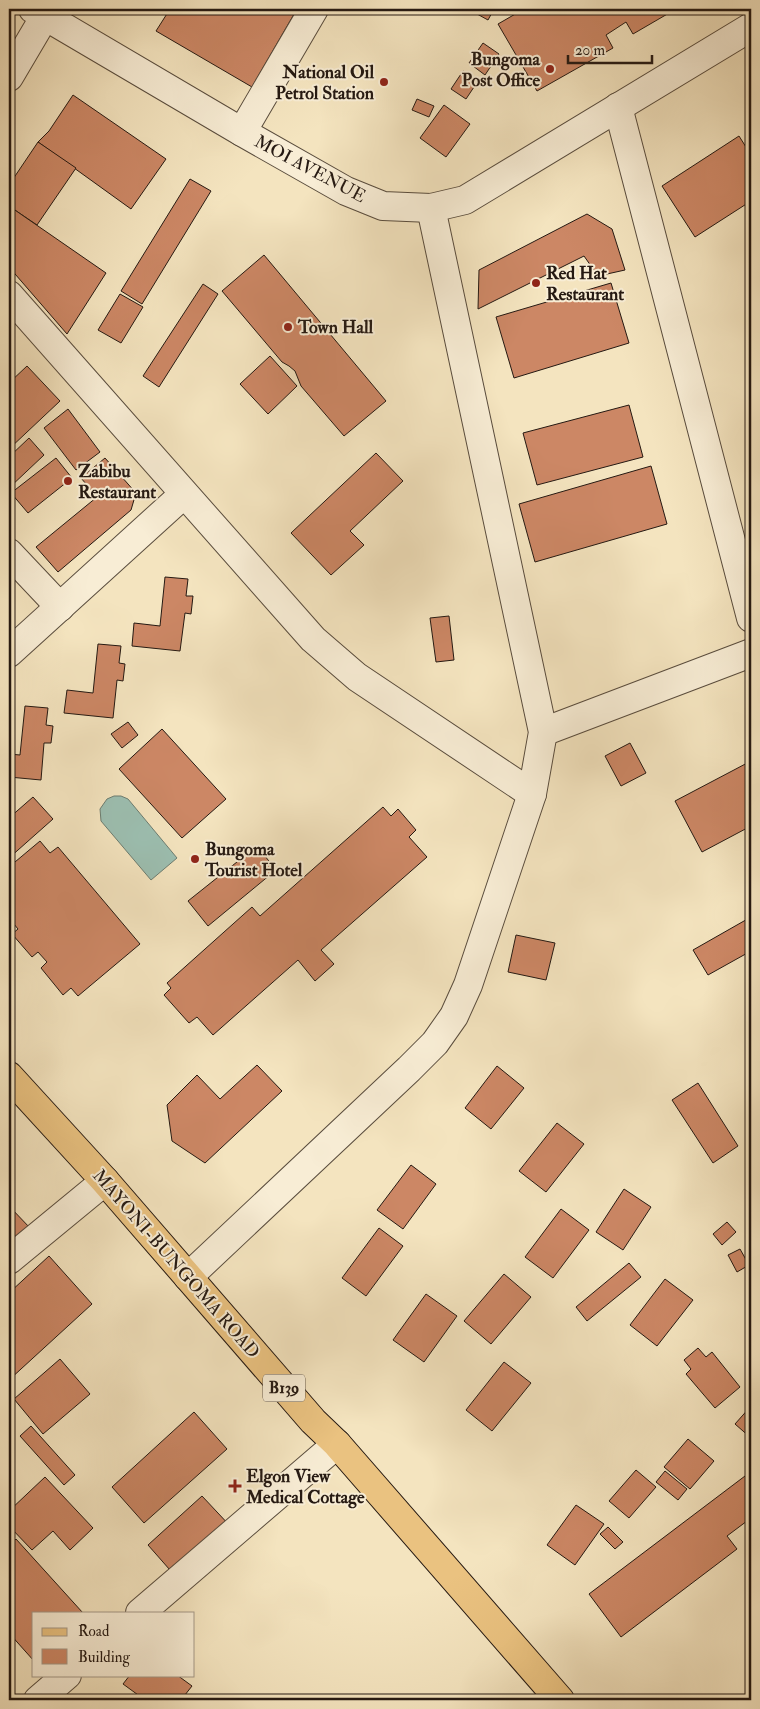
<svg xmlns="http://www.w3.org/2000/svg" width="760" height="1709" font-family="'IM FELL Double Pica',serif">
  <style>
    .water { fill: #9cbfb1; stroke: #6c7d71 }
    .building { fill: #cc8765; stroke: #251912 }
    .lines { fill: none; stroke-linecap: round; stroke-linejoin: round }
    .minor-casing { stroke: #594c3d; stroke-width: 30 }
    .major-casing { stroke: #251912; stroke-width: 30 }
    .minor { stroke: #f8edd5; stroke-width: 28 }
    .major { stroke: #eac280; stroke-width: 28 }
    .poi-dot { fill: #8f2418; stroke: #f8edd5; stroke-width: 2 }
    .labels { text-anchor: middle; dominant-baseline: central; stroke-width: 4; stroke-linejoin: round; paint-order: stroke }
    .shield { fill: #f8edd5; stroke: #64594c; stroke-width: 1 }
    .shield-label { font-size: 16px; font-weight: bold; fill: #251912 }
    .poi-label { font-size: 18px; font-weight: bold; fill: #251912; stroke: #f8edd5; text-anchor: start }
    .street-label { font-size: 18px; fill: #251912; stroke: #f8edd5 }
  </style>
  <rect width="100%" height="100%" fill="#f4e4bf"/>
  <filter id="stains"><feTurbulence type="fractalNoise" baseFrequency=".004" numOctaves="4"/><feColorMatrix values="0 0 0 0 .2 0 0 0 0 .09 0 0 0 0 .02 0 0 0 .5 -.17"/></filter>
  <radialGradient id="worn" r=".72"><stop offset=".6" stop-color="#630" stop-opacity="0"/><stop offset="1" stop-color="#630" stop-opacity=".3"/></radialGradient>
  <path class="water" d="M114,796H121L128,799L177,858L151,880L101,821L100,809L107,799Z"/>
  <g class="building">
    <path d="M170,9H297L252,87L156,31Z"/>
    <path d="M468,9H494L488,20Z"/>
    <path d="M524,9H676L633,34L626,22L606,35L613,48L537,91L498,24Z"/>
    <path d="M483,43L499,54L485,75L469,63Z"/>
    <path d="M463,71L478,81L466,99L451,89Z"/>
    <path d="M73,95L166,159L131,209L38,142L49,131Z"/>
    <path d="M417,99L434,106L429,117L412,110Z"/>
    <path d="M444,105L470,124L446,157L420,138Z"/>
    <path d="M739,136L751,155V201L695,237L662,186Z"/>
    <path d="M38,142L76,168L37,225L9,206V185Z"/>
    <path d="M190,179L211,191L142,304L121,291Z"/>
    <path d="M9,206L106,273L67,334L9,267Z"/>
    <path d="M587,214L612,229L625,270L598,276L584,256L478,309L479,270Z"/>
    <path d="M264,255L386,401L344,436L301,386L295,371L289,366L282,362L222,291Z"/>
    <path d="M611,283L629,343L514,378L496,317Z"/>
    <path d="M203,284L218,294L159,387L143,376Z"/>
    <path d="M120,294L143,307L121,343L98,330Z"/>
    <path d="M270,356L297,386L268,414L240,384Z"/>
    <path d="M27,366L60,401L9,449V383Z"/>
    <path d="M629,405L643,457L537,485L523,433Z"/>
    <path d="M68,409L100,452L76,470L44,428Z"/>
    <path d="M29,438L44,455L9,488V457Z"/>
    <path d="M376,453L403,481L350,531L364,545L331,575L291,533Z"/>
    <path d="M56,458L72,478L28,513L11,493Z"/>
    <path d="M105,458L136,493L131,510L58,572L36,547L97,497L81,478Z"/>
    <path d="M651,466L667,524L535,562L519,504Z"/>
    <path d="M165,577L188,579L186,596H193L191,614L185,613L180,651L132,646L134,623L160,626Z"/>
    <path d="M449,616L454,660L436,662L430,618Z"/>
    <path d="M98,644L121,646L119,663L125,664L123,681L117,680L113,718L64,713L67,690L93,693Z"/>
    <path d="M25,706L48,708L46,725L53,726L51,743H44L41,780L9,777V754L20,755Z"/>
    <path d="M128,722L138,735L122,748L111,734Z"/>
    <path d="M162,729L226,799L182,838L119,769Z"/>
    <path d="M630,743L646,773L621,786L605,756Z"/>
    <path d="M751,761V826L702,852L675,801Z"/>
    <path d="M33,797L53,819L9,858V818Z"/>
    <path d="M383,807L391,816L398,809L416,830L409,837L427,857L321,950L334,964L315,981L298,960L213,1035L197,1017L189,1023L164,995L171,988L167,983L252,907L260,916Z"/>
    <path d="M40,841L50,853L58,847L140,944L78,996L71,988L63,995L41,968L47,962L38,952L32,957L12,934L18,929L9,918V867Z"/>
    <path d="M257,846L276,870L208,926L188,901Z"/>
    <path d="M751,917V951L708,975L693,950Z"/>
    <path d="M516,935L555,943L546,980L508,972Z"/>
    <path d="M257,1065L282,1091L205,1163L172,1141L167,1105L197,1075L220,1099Z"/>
    <path d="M497,1066L524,1088L491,1129L465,1108Z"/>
    <path d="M698,1083L738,1146L713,1163L672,1100Z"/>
    <path d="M557,1123L584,1144L546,1192L519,1171Z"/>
    <path d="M411,1165L436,1184L403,1229L377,1210Z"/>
    <path d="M624,1189L651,1207L623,1250L596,1232Z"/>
    <path d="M9,1206L31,1229L9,1251Z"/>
    <path d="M561,1209L589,1230L553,1278L525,1257Z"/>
    <path d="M727,1222L736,1232L722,1245L713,1234Z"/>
    <path d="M379,1228L403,1246L366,1296L342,1278Z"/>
    <path d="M740,1249L749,1265L737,1272L728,1255Z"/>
    <path d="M49,1256L92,1304L9,1380V1293Z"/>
    <path d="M629,1263L641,1277L587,1321L576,1307Z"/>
    <path d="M504,1274L531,1297L491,1344L464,1321Z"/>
    <path d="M665,1279L693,1300L657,1346L630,1325Z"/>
    <path d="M426,1294L457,1316L424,1362L393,1340Z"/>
    <path d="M698,1348L706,1357L712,1352L740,1387L715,1408L686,1374L691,1369L684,1360Z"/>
    <path d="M60,1359L90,1394L43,1434L14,1399Z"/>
    <path d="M504,1362L531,1383L492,1431L466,1410Z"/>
    <path d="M751,1406V1438L735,1424Z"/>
    <path d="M194,1412L227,1449L144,1523L112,1487Z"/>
    <path d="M31,1426L75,1475L64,1485L20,1436Z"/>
    <path d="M688,1439L714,1461L690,1489L664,1467Z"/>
    <path d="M636,1470L656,1487L629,1518L609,1501Z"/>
    <path d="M665,1471L687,1489L678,1500L656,1482Z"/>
    <path d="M745,1476L751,1484V1518L727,1536L737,1549L621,1637L589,1594Z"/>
    <path d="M45,1477L93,1528L70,1550L53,1531L32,1550L9,1526V1511Z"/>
    <path d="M202,1496L232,1528L177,1578L148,1545Z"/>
    <path d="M576,1505L604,1524L575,1565L547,1545Z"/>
    <path d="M608,1527L623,1542L615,1549L600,1534Z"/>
    <path d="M16,1539L83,1613H34V1661L9,1633V1546Z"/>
    <path d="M130,1675H177L192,1686L181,1700H145L123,1684Z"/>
  </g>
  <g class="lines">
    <defs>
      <g id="minor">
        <path d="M33,9L242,132L346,191L383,206L431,208L465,200L751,27"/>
        <path d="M9,77L45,16"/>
        <path d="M618,107L751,618"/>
        <path d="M242,132L314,9"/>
        <path d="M9,295L313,639L357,677L532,794"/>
        <path d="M9,553L60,607"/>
        <path d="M9,653L184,494"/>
        <path d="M543,732L751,653"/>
        <path d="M9,1260L105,1181"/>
        <path d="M188,1277L409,1069L435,1043L454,1016L468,985L532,794L543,732L431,208"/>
        <path d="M140,1613L337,1444"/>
        <path d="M38,1700L67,1675"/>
      </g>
      <path id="major" d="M9,1076L105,1181L313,1421L337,1444L560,1700"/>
    </defs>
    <use href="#minor" class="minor-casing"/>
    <use href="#major" class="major-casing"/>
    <use href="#minor" class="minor"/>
    <use href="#major" class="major"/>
  </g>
  <g class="poi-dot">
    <circle cx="550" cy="69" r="5"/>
    <circle cx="384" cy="82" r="5"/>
    <circle cx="536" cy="283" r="5"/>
    <circle cx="288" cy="327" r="5"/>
    <circle cx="68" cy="481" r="5"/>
    <circle cx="195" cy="859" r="5"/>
    <path d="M232.5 1478.5h5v5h5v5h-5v5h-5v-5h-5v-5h5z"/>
  </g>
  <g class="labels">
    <rect class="shield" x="263" y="1374.5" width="42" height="27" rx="4"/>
    <g class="shield-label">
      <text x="284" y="1388">B139</text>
    </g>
    <g class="poi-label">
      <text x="540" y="59" text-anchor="end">Bungoma<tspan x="540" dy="21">Post Office</tspan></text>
      <text x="374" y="72" text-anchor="end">National Oil<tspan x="374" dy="21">Petrol Station</tspan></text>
      <text x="546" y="273">Red Hat<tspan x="546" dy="21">Restaurant</tspan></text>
      <text x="298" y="327">Town Hall</text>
      <text x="78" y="471">Zabibu<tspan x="78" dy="21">Restaurant</tspan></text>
      <text x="205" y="849">Bungoma<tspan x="205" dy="21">Tourist Hotel</tspan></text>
      <text x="246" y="1476">Elgon View<tspan x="246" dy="21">Medical Cottage</tspan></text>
    </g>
    <g class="street-label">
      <text transform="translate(310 169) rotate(28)">MOI AVENUE</text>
      <text transform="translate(176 1264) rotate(49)">MAYONI-BUNGOMA ROAD</text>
    </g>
  </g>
  <rect width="760" height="1709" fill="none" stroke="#f4e4bf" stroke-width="30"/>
  <rect x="10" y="10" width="740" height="1689" fill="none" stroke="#251912" stroke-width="2.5"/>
  <rect x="15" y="15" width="730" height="1679" fill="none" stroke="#251912"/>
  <rect x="32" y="1612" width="162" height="65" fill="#f8edd5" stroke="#a49887"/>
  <rect x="42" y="1628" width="25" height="8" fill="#eac280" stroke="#a49887"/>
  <text x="78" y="1636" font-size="15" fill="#251912">Road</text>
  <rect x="42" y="1649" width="25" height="15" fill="#cc8765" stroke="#a49887"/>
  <text x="78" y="1662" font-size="15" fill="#251912">Building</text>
  <path d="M568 55v8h84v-8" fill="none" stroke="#251912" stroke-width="2.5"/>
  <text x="575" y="55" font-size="15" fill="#251912" stroke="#f8edd5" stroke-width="4" paint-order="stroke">20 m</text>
  <rect width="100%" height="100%" filter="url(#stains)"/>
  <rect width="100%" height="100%" fill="url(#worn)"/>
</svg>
